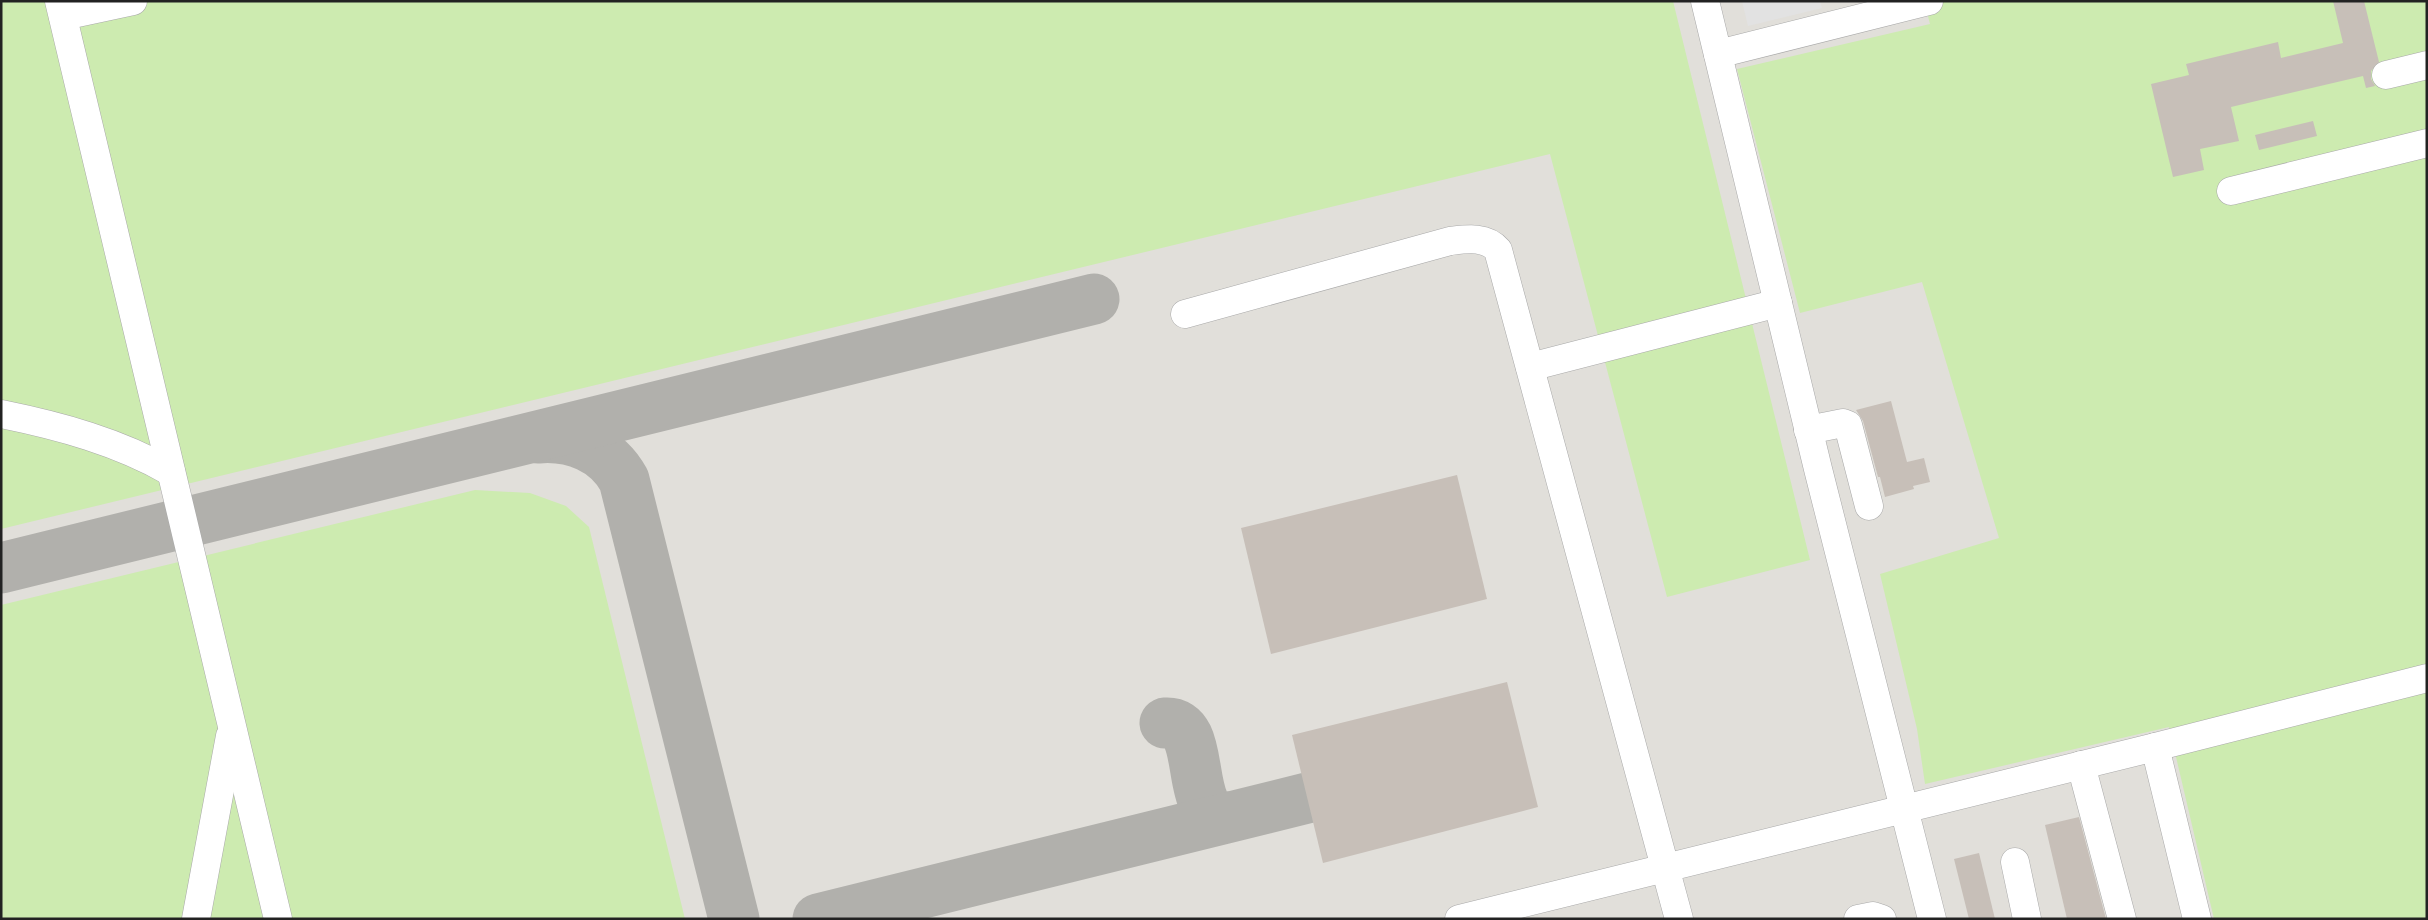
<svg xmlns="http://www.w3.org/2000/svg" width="2428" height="920" font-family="'Exo 2',sans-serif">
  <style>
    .airport { fill: #e1dfda }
    .grass { fill: #cdebb0 }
    .parking { fill: #e2e2e2 }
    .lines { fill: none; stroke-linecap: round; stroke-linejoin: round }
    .taxiway { stroke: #b1b0ac; stroke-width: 51 }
    .building { fill: #c7bfb8 }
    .minor-casing { stroke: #a9a9a9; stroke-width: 29 }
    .minor { stroke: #fff; stroke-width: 28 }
  </style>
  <rect width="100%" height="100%" fill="#f2efe9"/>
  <rect class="airport" x="1" y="1" width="2426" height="918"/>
  <g class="grass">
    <path d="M1,1H1673L1810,560L1667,597L1550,154L1,529Z"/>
    <path d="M1924,1H2427V919H2214L2169,727L1925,784L1917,729L1880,574L1999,538L1922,282L1800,313L1737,69L1930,24Z"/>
    <path d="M475,490L530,493L566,506L589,527L685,919H1V605Z"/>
  </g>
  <path class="parking" d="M1742,1H1820L1822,8L1748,26Z"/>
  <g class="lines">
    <g class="taxiway">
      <path d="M538,438C573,435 607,449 624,480L734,919"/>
      <path d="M1,568L1094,299"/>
      <path d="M1165,723C1211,720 1180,819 1227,817"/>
      <path d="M818,919L1307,798"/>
    </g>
  </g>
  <g class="building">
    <path d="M2333,1H2364L2379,62L2371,71V79L2375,86L2366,88L2363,76L2231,107L2239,141L2200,149L2204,170L2173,177L2151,84L2189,75L2186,64L2278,42L2281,58L2343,43Z"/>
    <path d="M2313,121L2317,136L2259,150L2255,135Z"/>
    <path d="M1891,401L1907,462L1924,458L1930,482L1913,486L1914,489L1885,497L1880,477H1878L1863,421L1856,410Z"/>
    <path d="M1457,475L1487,599L1271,654L1241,528Z"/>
    <path d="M1507,682L1538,807L1323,863L1292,735Z"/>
    <path d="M2079,817L2106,919H2067L2045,825Z"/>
    <path d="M1979,853L1995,919H1969L1954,859Z"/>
  </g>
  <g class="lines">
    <defs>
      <g id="minor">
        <path d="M59,1L278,919"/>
        <path d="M1705,1L1818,469L1932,919"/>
        <path d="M63,16L133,1"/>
        <path d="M1718,54L1929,1"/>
        <path d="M2386,75L2427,65"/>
        <path d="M2231,191L2427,143"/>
        <path d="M1185,314L1450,241C1467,239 1486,236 1498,250L1679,919"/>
        <path d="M1530,367L1778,303"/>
        <path d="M1,414C60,426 119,442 171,472"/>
        <path d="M1808,430L1843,423L1848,425L1869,506"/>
        <path d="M2155,747L2427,678"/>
        <path d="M2081,765L2122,919"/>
        <path d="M2015,862L2027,919"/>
        <path d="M196,919L230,736"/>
        <path d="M1459,919L2155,747L2197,919"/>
        <path d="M1858,919L1873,916L1882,919"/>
      </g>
    </defs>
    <use href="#minor" class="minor-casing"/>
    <use href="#minor" class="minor"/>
  </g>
  <rect width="2428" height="920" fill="none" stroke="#222222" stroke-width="5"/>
</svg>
